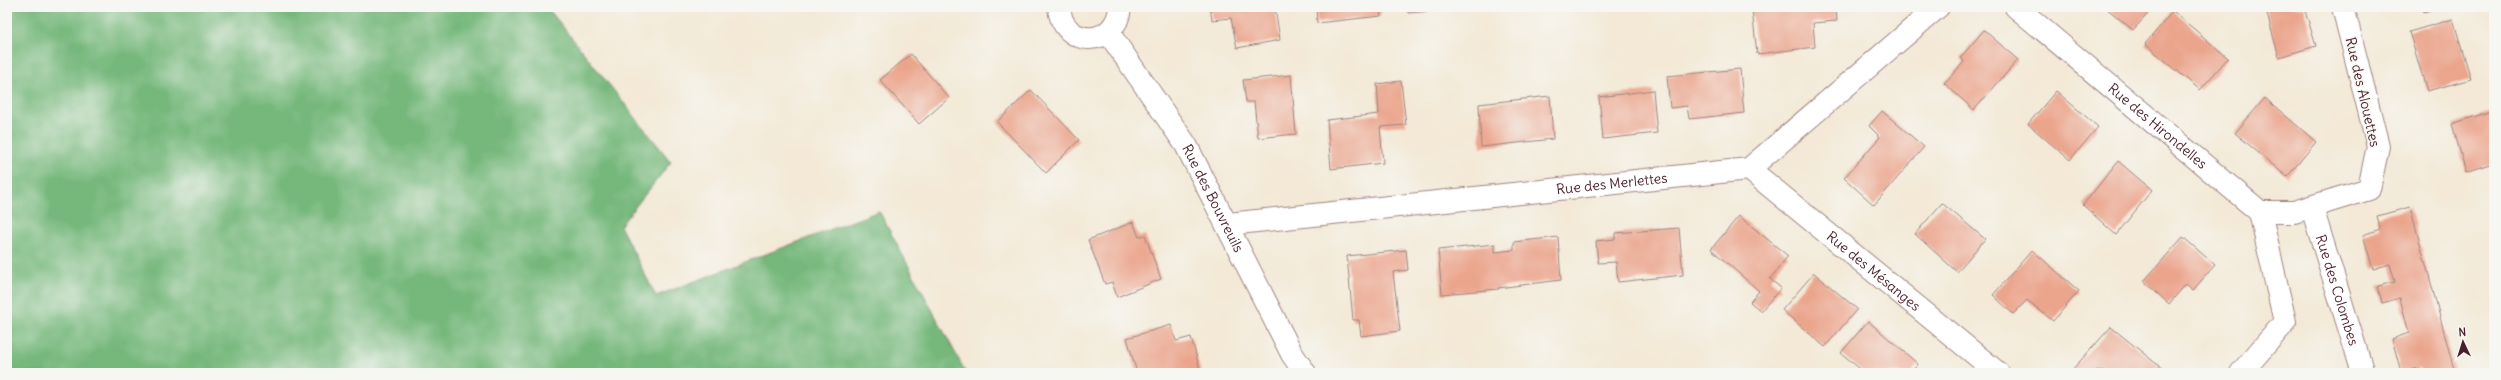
<svg xmlns="http://www.w3.org/2000/svg" width="2501" height="380" font-family="Delius,sans-serif">
  <style>
    .forest { fill: #76b87b; stroke: #606c53 }
    .building { fill: #eba58d }
    .lines { fill: none; stroke-linecap: round; stroke-linejoin: round }
    .minor-casing { stroke: #9e8480; stroke-width: 24 }
    .minor { stroke: #fff; stroke-width: 22 }
    .labels { text-anchor: middle; dominant-baseline: central; stroke-width: 3; stroke-linejoin: round; paint-order: stroke }
    .street-label { font-size: 14px; fill: #4a1f2b; stroke: #f6f6f2 }
  </style>
  <rect width="100%" height="100%" fill="#f6f6f2"/>
  <filter id="ink" filterUnits="userSpaceOnUse"><feTurbulence type="fractalNoise" baseFrequency=".025" numOctaves="2"/><feDisplacementMap in="SourceGraphic" scale="8" xChannelSelector="R" yChannelSelector="G"/><feConvolveMatrix kernelMatrix="1 2 1 2 8 2 1 2 1" color-interpolation-filters="sRGB"/></filter>
  <filter id="wash" filterUnits="userSpaceOnUse"><feTurbulence type="fractalNoise" baseFrequency=".012" numOctaves="4" result="noise"/><feDisplacementMap in="SourceGraphic" scale="16" xChannelSelector="R" yChannelSelector="G"/><feGaussianBlur stdDeviation="0.9" result="paint"/><feColorMatrix in="noise" values="0 0 0 0 0 0 0 0 0 0 0 0 0 0 0 0 0 1.4 0 .05"/><feComposite in="paint" operator="in"/></filter>
  <g filter="url(#wash)">
    <rect width="100%" height="100%" fill="#f3e9d6"/>
    <path class="forest" d="M7,7H547L671,162L620,226L656,296L879,211L966,373H7Z"/>
    <g id="blocks">
      <g class="building">
        <path d="M1210,7H1275L1280,40L1237,48L1231,18L1212,20Z"/>
        <path d="M1316,7H1380L1381,16L1317,23Z"/>
        <path d="M1408,7H1433V11L1408,13Z"/>
        <path d="M1775,7H1836L1837,21L1813,23L1815,47L1757,54L1752,10Z"/>
        <path d="M2105,7H2154L2133,30Z"/>
        <path d="M2265,7H2304L2316,46L2279,57Z"/>
        <path d="M2422,7H2439L2424,12Z"/>
        <path d="M2173,11L2228,58L2200,90L2145,44Z"/>
        <path d="M2453,19L2471,79L2427,91L2409,32Z"/>
        <path d="M1984,30L2018,60L1974,110L1944,83L1964,62L1961,57Z"/>
        <path d="M911,54L949,98L919,124L880,80Z"/>
        <path d="M1740,69L1744,113L1689,119L1687,106L1670,108L1667,76Z"/>
        <path d="M1291,75L1296,134L1258,138L1254,102H1246L1243,80Z"/>
        <path d="M1401,81L1406,125L1380,127L1383,163L1331,169L1327,120L1379,114L1377,84Z"/>
        <path d="M1031,90L1079,140L1046,173L997,122Z"/>
        <path d="M1653,90L1657,133L1603,139L1599,97Z"/>
        <path d="M2056,91L2098,127L2070,160L2028,124Z"/>
        <path d="M1550,96L1553,139L1481,147L1479,104Z"/>
        <path d="M2265,98L2316,142L2287,177L2235,133Z"/>
        <path d="M2494,110V163L2466,172L2452,124Z"/>
        <path d="M1882,111L1924,147L1874,205L1844,178L1880,137L1869,126Z"/>
        <path d="M2118,161L2152,190L2116,235L2083,205Z"/>
        <path d="M1942,203L1985,239L1957,272L1915,234Z"/>
        <path d="M2410,207L2428,272L2455,373H2421L2420,368L2401,372L2392,339L2409,333L2400,298L2382,303L2378,286L2395,282L2390,264L2373,269L2363,235L2380,229L2377,216Z"/>
        <path d="M1739,216L1788,256L1770,279L1781,288L1761,311L1750,302L1759,291L1711,249Z"/>
        <path d="M1133,222L1139,237L1145,235L1161,279L1117,297L1112,282L1105,284L1088,240Z"/>
        <path d="M1679,228L1683,275L1618,282L1616,262L1598,263L1596,241L1615,239V233Z"/>
        <path d="M1558,237L1561,280L1498,288L1499,289L1442,294L1438,250L1495,244V252L1514,250V242Z"/>
        <path d="M2183,237L2215,265L2193,290L2186,284L2169,304L2144,281Z"/>
        <path d="M1406,250L1408,270L1393,272L1400,331L1361,336L1359,320H1353L1347,256Z"/>
        <path d="M2032,250L2079,291L2053,321L2027,300L2013,314L1993,295Z"/>
        <path d="M1814,273L1857,309L1825,347L1782,310Z"/>
        <path d="M1868,321L1918,364L1911,373H1865L1841,353Z"/>
        <path d="M1171,325L1176,341L1191,337L1201,373H1137L1127,338Z"/>
        <path d="M2111,327L2164,370L2162,373L2071,371Z"/>
      </g>
    </g>
  </g>
  <g filter="url(#ink)">
    <use href="#blocks" fill-opacity="0" stroke="#9e8480" stroke-width="1"/>
    <g class="lines">
      <defs>
        <g id="minor">
          <path d="M1059,7C1062,49 1117,48 1120,7"/>
          <path id="s1" d="M2016,7L2260,212H2294L2369,189L2378,146L2343,7"/>
          <path id="s2" d="M1108,32L1186,145L1292,354L1305,373"/>
          <path id="s3" d="M1749,169L1998,373"/>
          <path id="s4" d="M2312,208L2363,373"/>
          <path id="s5" d="M1228,224L1749,169L1938,7"/>
          <path d="M2241,373L2285,322L2260,212"/>
        </g>
      </defs>
      <use href="#minor" class="minor-casing"/>
      <use href="#minor" class="minor"/>
    </g>
  </g>
  <g class="labels">
    <g class="street-label">
      <text transform="translate(2363 92) rotate(77)">Rue des Alouettes</text>
      <text stroke="none"><textPath href="#s1" startOffset="185">Rue des Hirondelles</textPath></text>
      <text stroke="none"><textPath href="#s5" startOffset="386">Rue des Merlettes</textPath></text>
      <text stroke="none"><textPath href="#s2" startOffset="197">Rue des Bouvreuils</textPath></text>
      <text stroke="none"><textPath href="#s3" startOffset="161">Rue des Mésanges</textPath></text>
      <text stroke="none"><textPath href="#s4" startOffset="86">Rue des Colombes</textPath></text>
    </g>
  </g>
  <rect width="2501" height="380" fill="none" stroke="#f6f6f2" stroke-width="24"/>
  <g transform="translate(2463 342) rotate(356)" stroke="#f6f6f2" stroke-width="3" paint-order="stroke">
  <path d="M0-3L7 15L0 10L-7 15Z" fill="#4a1f2b"/>
  <text y="-6" font-size="11" font-weight="bold" text-anchor="middle" fill="#4a1f2b">N</text>
  </g>
</svg>
